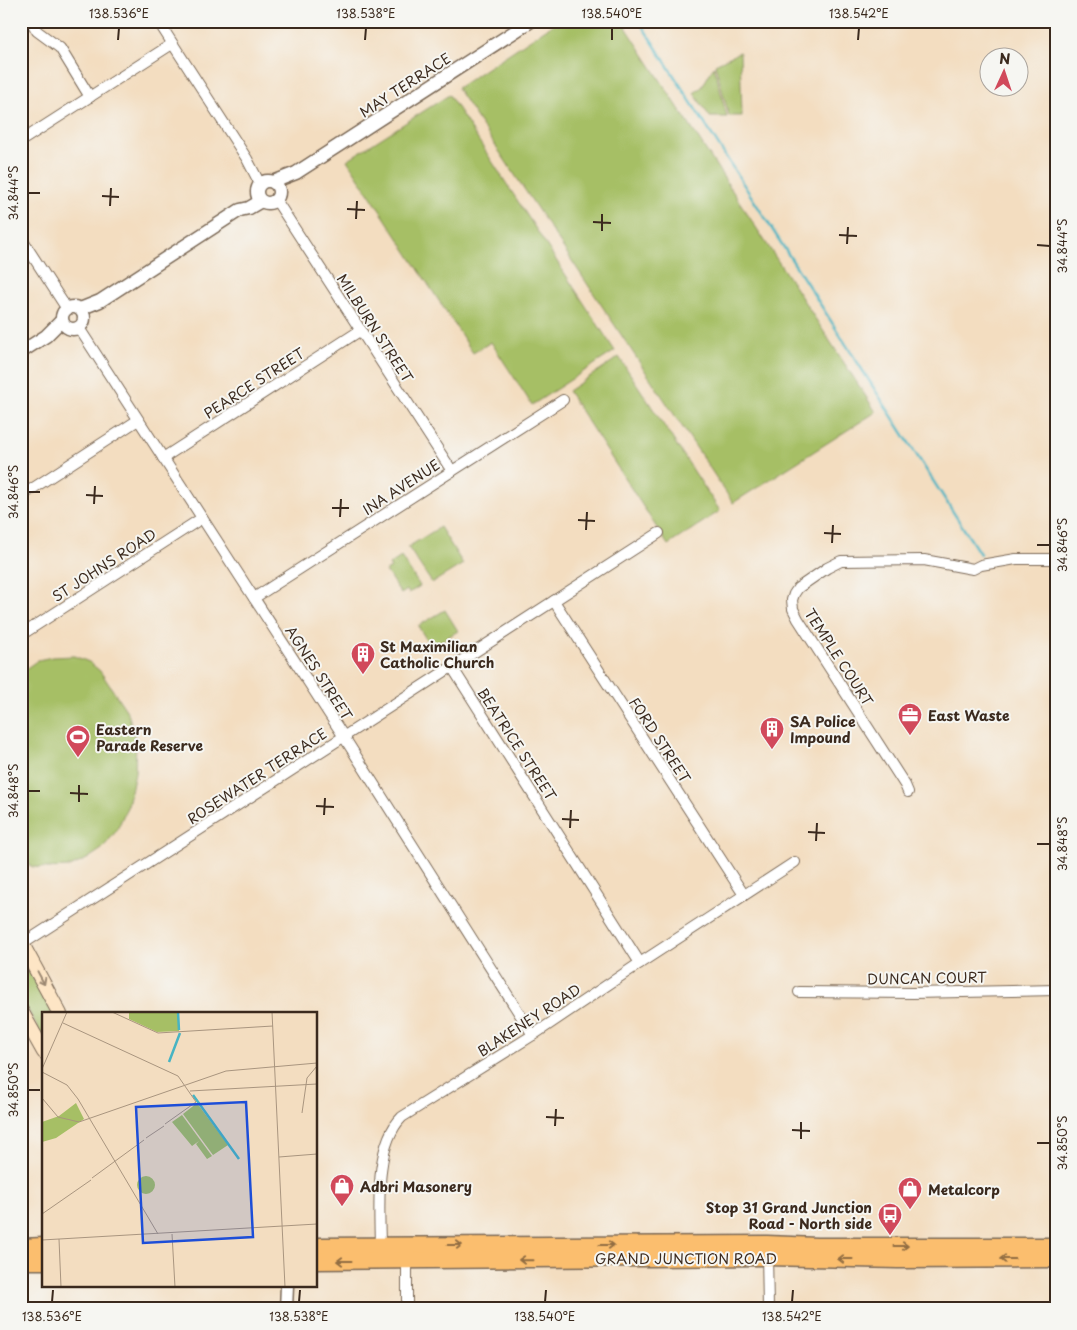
<svg xmlns="http://www.w3.org/2000/svg" width="1077" height="1330" font-family="'Playpen Sans',sans-serif">
  <style>
    .green { fill: #a6bf65; stroke: #707442 }
    .lines { fill: none; stroke-linecap: round; stroke-linejoin: round }
    .stream { stroke: #47b4c3; stroke-width: 2.5 }
    .minor-casing { stroke: #7b6957; stroke-width: 12 }
    .tertiary-casing { stroke: #7b6957; stroke-width: 15 }
    .secondary-casing { stroke: #7b6957; stroke-width: 16 }
    .trunk-casing { stroke: #7b6957; stroke-width: 19 }
    .minor { stroke: #fff; stroke-width: 10 }
    .tertiary { stroke: #fff; stroke-width: 12 }
    .secondary { stroke: #fde5c5; stroke-width: 14 }
    .trunk { stroke: #fbbe6e; stroke-width: 16 }
    .oneway { stroke: #9c8872 }
    .oneway2 { stroke: #916d42 }
    .ticks { fill: none; stroke: #3b2a1e; stroke-width: 2 }
    .labels { text-anchor: middle; dominant-baseline: central; stroke-width: 4; stroke-linejoin: round; paint-order: stroke }
    .street-label { font-size: 14px; fill: #3b2a1e; stroke: #f6f6f2 }
    .poi-label { font-size: 14px; font-weight: bold; fill: #3b2a1e; stroke: #f6f6f2; text-anchor: start }
    .inset-river { fill: none; stroke: #47b4c3; stroke-width: 2.5 }
    .inset-road { fill: none; stroke: #a9957f; stroke-width: 1 }
    .view { fill: #1d4ed8; fill-opacity: 0.15; stroke: #1d4ed8; stroke-width: 2.5 }
    .inset-edge { fill: none; stroke: #3b2a1e; stroke-width: 2.5 }
    .neatline { fill: none; stroke: #3b2a1e; stroke-width: 2 }
    .ticks-label { font-size: 12px; text-anchor: middle; fill: #3b2a1e }
  </style>
  <rect width="100%" height="100%" fill="#f6f6f2"/>
  <filter id="ink" filterUnits="userSpaceOnUse"><feTurbulence type="fractalNoise" baseFrequency=".02" numOctaves="2"/><feDisplacementMap in="SourceGraphic" scale="10" xChannelSelector="R" yChannelSelector="G"/><feConvolveMatrix kernelMatrix="1 2 1 2 8 2 1 2 1" color-interpolation-filters="sRGB"/></filter>
  <filter id="wash" filterUnits="userSpaceOnUse"><feTurbulence type="fractalNoise" baseFrequency=".0096" numOctaves="4" result="noise"/><feDisplacementMap in="SourceGraphic" scale="20" xChannelSelector="R" yChannelSelector="G"/><feGaussianBlur stdDeviation="1.12" result="paint"/><feColorMatrix in="noise" values="0 0 0 0 0 0 0 0 0 0 0 0 0 0 0 0 0 1.4 0 .05"/><feComposite in="paint" operator="in"/></filter>
  <g filter="url(#wash)">
    <rect width="100%" height="100%" fill="#f3ddc0"/>
    <g class="green">
      <path d="M558,21H622L876,412L733,503L457,88Z"/>
      <path d="M740,52L742,116H729L715,64Z"/>
      <path d="M714,66L727,117H710L694,93L702,87Z"/>
      <path d="M449,95L615,351L532,405L491,342L473,353L347,160Z"/>
      <path d="M619,357L720,511L668,545L568,391Z"/>
      <path d="M440,527L463,564L432,583L408,547Z"/>
      <path d="M401,557L420,586L409,593L407,590L401,594L386,571L391,568L389,565Z"/>
      <path d="M445,610L458,631L431,647L418,626Z"/>
      <path d="M74,656L89,662L100,671L128,713L136,742L135,773L128,805L117,830L102,849L87,859L70,867L48,868L33,867L21,861V672L38,660L52,657Z"/>
      <path d="M21,959L23,960L53,1014H44V1039L21,998Z"/>
    </g>
    <g class="lines">
      <path class="stream" d="M639,21L980,554"/>
    </g>
  </g>
  <g filter="url(#ink)">
    <g class="lines">
      <defs>
        <g id="minor">
          <path d="M31,21L37,31L60,48L90,97"/>
          <path d="M158,21L247,159L260,184"/>
          <path d="M21,141L172,44"/>
          <path d="M276,200L452,471"/>
          <path d="M21,238L67,309"/>
          <path d="M79,328L344,737L533,1035"/>
          <path d="M163,458L361,330"/>
          <path d="M21,496L138,420"/>
          <path d="M254,598L563,400"/>
          <path d="M554,601L744,895"/>
          <path d="M21,635L202,518"/>
          <path d="M452,667L640,963"/>
          <path d="M908,792L905,785L798,619L793,609L792,600L794,594L798,588L827,568L841,561L924,560L973,569L981,565L1016,559H1056"/>
          <path d="M21,945L659,533"/>
          <path d="M799,992L913,993L1056,990"/>
          <path d="M380,1250C380,1212 373,1146 402,1117L533,1035L640,963L795,862"/>
          <path d="M767,1252L768,1309"/>
          <path d="M407,1255V1309"/>
        </g>
        <g id="tertiary">
          <circle cx="268" cy="192" r="11"/>
          <path d="M273,182L296,173L531,21"/>
          <circle cx="73" cy="318" r="11"/>
          <path d="M80,309L100,301L240,210L249,208L261,201"/>
          <path d="M21,352L46,336L62,320"/>
          <path d="M286,1309L287,1286"/>
        </g>
        <g id="secondary">
          <path d="M21,942L60,1014"/>
          <path d="M21,1011L44,1052"/>
        </g>
        <g id="trunk">
          <path d="M316,1246L767,1244L817,1246H1056"/>
          <path d="M21,1247L44,1246"/>
          <path d="M21,1261H44"/>
          <path d="M316,1261L767,1257L898,1260L1056,1259"/>
        </g>
      </defs>
      <use href="#minor" class="minor-casing"/>
      <use href="#tertiary" class="tertiary-casing"/>
      <use href="#secondary" class="secondary-casing"/>
      <use href="#trunk" class="trunk-casing"/>
      <use href="#minor" class="minor"/>
      <use href="#tertiary" class="tertiary"/>
      <use href="#secondary" class="secondary"/>
      <use href="#trunk" class="trunk"/>
    </g>
    <defs><path id="oneway-shaft" d="M-6 0H5M1.5-3L5.5 0L1.5 3" fill="none" stroke-width="1.6" stroke-linecap="round" stroke-linejoin="round" transform="scale(1.25)"/></defs>
    <use class="oneway" href="#oneway-shaft" transform="translate(41 978) rotate(62)"/>
    <g class="oneway2">
      <use href="#oneway-shaft" transform="translate(455 1245)"/>
      <use href="#oneway-shaft" transform="translate(607 1245)"/>
      <use href="#oneway-shaft" transform="translate(901 1246)"/>
      <use href="#oneway-shaft" transform="translate(845 1259) rotate(-180)"/>
      <use href="#oneway-shaft" transform="translate(1007 1259) rotate(180)"/>
      <use href="#oneway-shaft" transform="translate(526 1260) rotate(-179)"/>
      <use href="#oneway-shaft" transform="translate(344 1261) rotate(180)"/>
    </g>
  </g>
  <path class="ticks" d="M118,40L119,28M365,40L366,28M612,40V28M858,40L859,28M28,193H40M102,196L119,197M110,206L111,188M347,209L365,210M356,219L357,201M593,222L611,223M602,231V214M839,235L857,236M847,244L848,227M1037,245L1050,246M28,492H40M86,495L103,496M94,504L95,486M332,508H349M340,517L341,499M578,520L595,521M586,530L587,512M824,533L841,534M832,543L833,525M1037,545H1050M28,791H40M70,793L88,794M79,802V785M316,806L334,807M324,815L325,798M562,819L579,820M570,828L571,810M808,832L825,833M816,841L817,823M1037,844H1050M28,1090H40M546,1117L564,1118M555,1126L556,1109M792,1130L810,1131M801,1139V1122M1037,1143H1050M52,1302L53,1290M299,1302L300,1290M545,1302L546,1290M792,1302L793,1290"/>
  <defs>
    <symbol id="building-pin" viewBox="-11 -11 22 30"><path d="M0 17L-7.5 6A9.5 9.5 0 1 1 7.5 6Z" fill="#d1495b" stroke="#f6f6f2"/><path d="M-4-6H4V6H1V3H-1V6H-4ZM-2.5-4.3h1.7v1.8h-1.7ZM.8-4.3h1.7v1.8H.8ZM-2.5-1h1.7V.8h-1.7ZM.8-1h1.7V.8H.8Z" fill="#fff"/></symbol>
    <symbol id="office-pin" viewBox="-11 -11 22 30"><path d="M0 17L-7.5 6A9.5 9.5 0 1 1 7.5 6Z" fill="#d1495b" stroke="#f6f6f2"/><path d="M-6-3h4V-5.5h4V-3h4V5H-6ZM-1-4.5V-3h2v-1.5ZM-6 0V1H6V0Z" fill="#fff"/></symbol>
    <symbol id="stadium-pin" viewBox="-11 -11 22 30"><path d="M0 17L-7.5 6A9.5 9.5 0 1 1 7.5 6Z" fill="#d1495b" stroke="#f6f6f2"/><path d="M0-5a6.5 5 0 1 0 0 10a6.5 5 0 1 0 0-10ZM-3.5-1.8h7v3.6h-7Z" fill="#fff"/></symbol>
    <symbol id="shop-pin" viewBox="-11 -11 22 30"><path d="M0 17L-7.5 6A9.5 9.5 0 1 1 7.5 6Z" fill="#d1495b" stroke="#f6f6f2"/><path d="M-5-2.5h2.3a2.7 3.5 0 0 1 5.4 0H5L5.5 6h-11ZM-1.5-2.5h3a1.5 2.3 0 0 0-3 0Z" fill="#fff"/></symbol>
    <symbol id="bus-pin" viewBox="-11 -11 22 30"><path d="M0 17L-7.5 6A9.5 9.5 0 1 1 7.5 6Z" fill="#d1495b" stroke="#f6f6f2"/><path d="M-5-6H5V4H4V6H2V4H-2V6H-4V4H-5ZM-3.5-4V0h7V-4ZM-3.5 1.2v1.5H-2V1.2ZM2 1.2v1.5H3.5V1.2Z" fill="#fff"/></symbol>
  </defs>
  <g fill-rule="evenodd">
    <use href="#building-pin" x="349" y="640" width="28" height="38"/>
    <use href="#office-pin" x="896" y="701" width="28" height="38"/>
    <use href="#building-pin" x="758" y="715" width="28" height="38"/>
    <use href="#stadium-pin" x="64" y="723" width="28" height="38"/>
    <use href="#shop-pin" x="328" y="1172" width="28" height="38"/>
    <use href="#shop-pin" x="896" y="1175" width="28" height="38"/>
    <use href="#bus-pin" x="876" y="1201" width="28" height="38"/>
  </g>
  <g class="labels">
    <g class="street-label">
      <text transform="translate(405 85) rotate(-33)">MAY TERRACE</text>
      <text transform="translate(375 328) rotate(57)">MILBURN STREET</text>
      <text transform="translate(254 383) rotate(-33)">PEARCE STREET</text>
      <text transform="translate(401 487) rotate(-33)">INA AVENUE</text>
      <text transform="translate(104 565) rotate(-33)">ST JOHNS ROAD</text>
      <text transform="translate(839 657) rotate(57)">TEMPLE COURT</text>
      <text transform="translate(319 673) rotate(57)">AGNES STREET</text>
      <text transform="translate(660 740) rotate(57)">FORD STREET</text>
      <text transform="translate(517 744) rotate(57)">BEATRICE STREET</text>
      <text transform="translate(257 776) rotate(-33)">ROSEWATER TERRACE</text>
      <text transform="translate(927 978) rotate(-1)">DUNCAN COURT</text>
      <text transform="translate(529 1020) rotate(-33)">BLAKENEY ROAD</text>
      <text x="686" y="1258">GRAND JUNCTION ROAD</text>
    </g>
    <g class="poi-label">
      <text x="380" y="646">St Maximilian<tspan x="380" dy="16">Catholic Church</tspan></text>
      <text x="928" y="715">East Waste</text>
      <text x="790" y="721">SA Police<tspan x="790" dy="16">Impound</tspan></text>
      <text x="96" y="729">Eastern<tspan x="96" dy="16">Parade Reserve</tspan></text>
      <text x="360" y="1186">Adbri Masonery</text>
      <text x="928" y="1189">Metalcorp</text>
      <text x="872" y="1207" text-anchor="end">Stop 31 Grand Junction<tspan x="872" dy="16">Road - North side</tspan></text>
    </g>
  </g>
  <g transform="translate(42 1012)">
    <rect width="275" height="275" fill="#f3ddc0"/>
    <path d="M87,0H136L137,19L115,20L87,7ZM34,91L42,107L14,126L0,130V110L17,104ZM155,91L186,133L171,143L141,102ZM140,103L170,144L165,147L154,132L157,129L150,134L130,110ZM95 173a9 9 0 1 1 18 0a9 9 0 1 1-18 0Z" fill="#a6bf65"/>
    <path class="inset-river" d="M136,0L137,18M127,50L138,21M151,83L197,147"/>
    <path class="inset-road" d="M70,0L116,21L231,14M230,0L243,275M21,11L136,64L154,90L123,112M0,57L25,0M0,60L25,73L36,87L116,222M148,79L275,72M0,86L16,105L37,110L184,59L275,51M260,101L265,66L275,54M104,126L122,114M237,145L275,142M50,166L102,128M0,202L49,168M130,222L133,275M17,227L19,275M0,228L275,212"/>
    <path class="view" d="M204,90L211,225L101,231L94,95Z"/>
    <rect width="275" height="275" class="inset-edge"/>
  </g>
  <rect width="1077" height="1330" fill="none" stroke="#f6f6f2" stroke-width="55"/>
  <g transform="translate(1004 72) rotate(3)"><circle r="24" fill="#f6f6f2" stroke="#aba49d"/>
  <path d="M0-4L9 19L0 12L-9 19Z" fill="#d1495b"/>
  <text y="-8" font-size="14" font-weight="bold" text-anchor="middle" fill="#3b2a1e">N</text>
  </g>
  <rect x="28" y="28" width="1022" height="1274" class="neatline"/>
  <g class="ticks-label">
    <text x="119" y="18">138.536°E</text>
    <text x="366" y="18">138.538°E</text>
    <text x="612" y="18">138.540°E</text>
    <text x="859" y="18">138.542°E</text>
    <text transform="translate(14 193) rotate(-90)" y="4">34.844°S</text>
    <text transform="translate(1063 246) rotate(-90)" y="4">34.844°S</text>
    <text transform="translate(14 492) rotate(-90)" y="4">34.846°S</text>
    <text transform="translate(1063 545) rotate(-90)" y="4">34.846°S</text>
    <text transform="translate(14 791) rotate(-90)" y="4">34.848°S</text>
    <text transform="translate(1063 844) rotate(-90)" y="4">34.848°S</text>
    <text transform="translate(14 1090) rotate(-90)" y="4">34.850°S</text>
    <text transform="translate(1063 1143) rotate(-90)" y="4">34.850°S</text>
    <text x="52" y="1321">138.536°E</text>
    <text x="299" y="1321">138.538°E</text>
    <text x="545" y="1321">138.540°E</text>
    <text x="792" y="1321">138.542°E</text>
  </g>
</svg>
